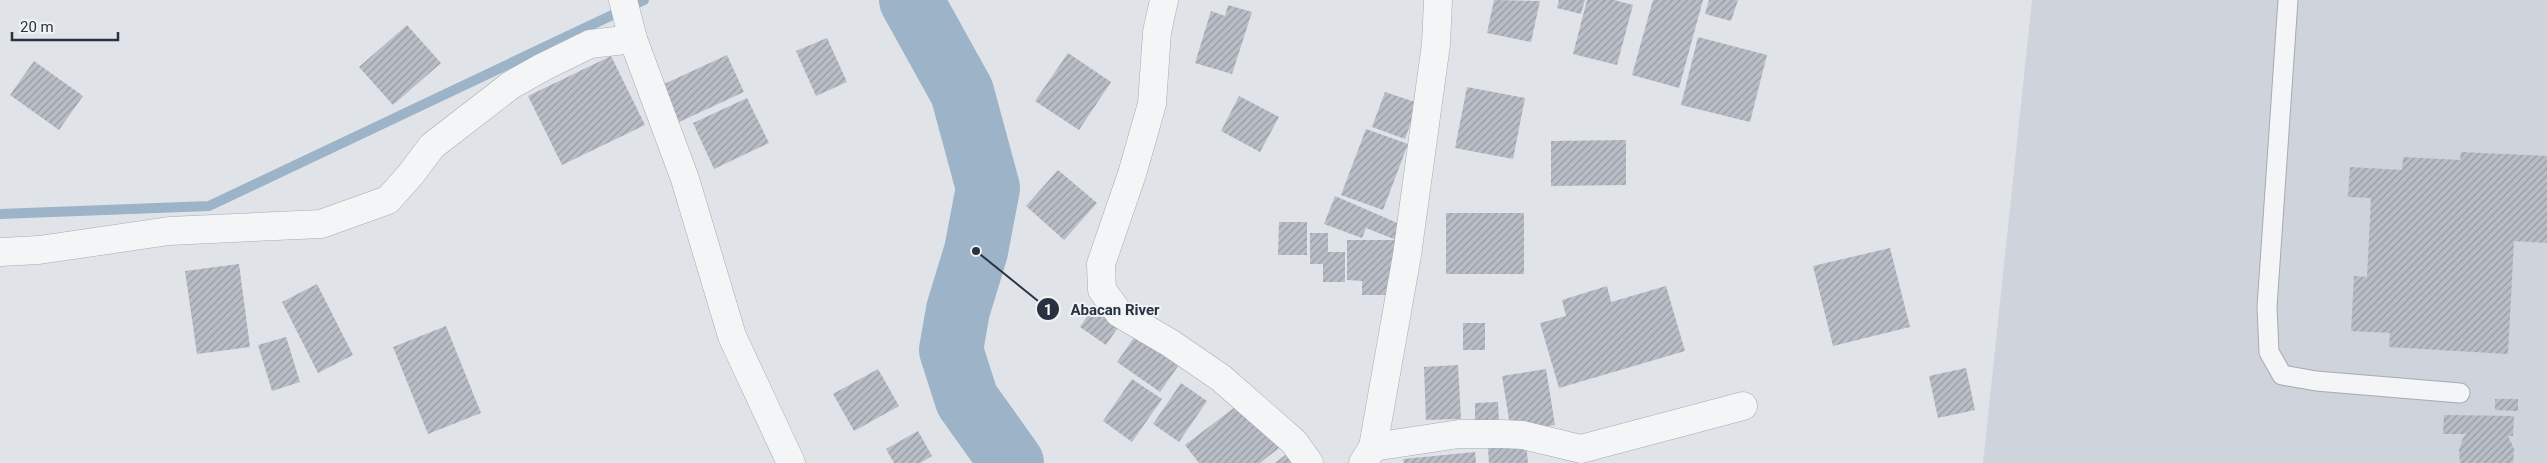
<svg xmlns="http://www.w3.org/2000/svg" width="2547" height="463" font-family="Roboto,sans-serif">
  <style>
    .built { fill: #cfd3db }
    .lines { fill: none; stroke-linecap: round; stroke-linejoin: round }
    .stream { stroke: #9cb3c8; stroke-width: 10 }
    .river { stroke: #9cb3c8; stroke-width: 64 }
    .building { fill: url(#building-hatch) }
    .lane-casing { stroke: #a5abb3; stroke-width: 21 }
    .street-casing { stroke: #a5abb3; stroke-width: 29 }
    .lane { stroke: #f3f5f7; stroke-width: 19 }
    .street { stroke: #f3f5f7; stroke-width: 28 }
    .leader { fill: none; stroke: #293240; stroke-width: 2 }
    .callout-dot { fill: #293240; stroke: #f0f3f6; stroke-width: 2 }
    .mark-label { font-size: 15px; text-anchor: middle; font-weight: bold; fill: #fff }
    .callout-label { font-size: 15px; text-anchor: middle; font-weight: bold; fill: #293240; stroke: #f0f3f6; stroke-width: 4; stroke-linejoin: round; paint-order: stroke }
  </style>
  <defs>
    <pattern id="building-hatch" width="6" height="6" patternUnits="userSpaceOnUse" patternTransform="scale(1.25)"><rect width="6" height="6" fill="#b8bdc6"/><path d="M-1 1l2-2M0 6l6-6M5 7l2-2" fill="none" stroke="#969aa2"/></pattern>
  </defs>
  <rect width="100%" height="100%" fill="#e0e4e9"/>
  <path class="built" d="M2032,0H2547V463H1983Z"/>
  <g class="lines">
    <path class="stream" d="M0,214L209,206L644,0"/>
    <path class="river" d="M911,0L962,92L988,188L976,251L958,310L951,350L967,400L1012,463"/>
  </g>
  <g class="building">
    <path d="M1494,0L1540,1L1531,42L1487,33Z"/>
    <path d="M1559,0H1585L1581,14L1557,8Z"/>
    <path d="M1587,0H1614L1633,5L1617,65L1573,54Z"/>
    <path d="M1653,0H1703L1679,88L1632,75Z"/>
    <path d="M1709,0H1738L1731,21L1705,14Z"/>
    <path d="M1228,5L1252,12L1232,74L1195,63L1211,11L1225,16Z"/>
    <path d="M407,25L441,63L393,105L359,67Z"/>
    <path d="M1698,37L1767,55L1750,122L1681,105Z"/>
    <path d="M827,38L847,82L816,96L796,51Z"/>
    <path d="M1068,53L1111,82L1079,130L1035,101Z"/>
    <path d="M727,55L744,92L679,122L662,85Z"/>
    <path d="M611,56L645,125L562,165L528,96Z"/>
    <path d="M34,61L83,96L59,130L10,95Z"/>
    <path d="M1467,87L1525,98L1513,159L1455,148Z"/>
    <path d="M1385,92L1418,103L1405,139L1372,127Z"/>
    <path d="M1239,96L1279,117L1260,152L1221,131Z"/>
    <path d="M747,98L769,143L714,169L693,123Z"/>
    <path d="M1366,129L1408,144L1383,210L1341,195Z"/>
    <path d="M1626,140V185L1551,186V141Z"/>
    <path d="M2461,152L2547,156V243L2514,241L2508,354L2389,347L2390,333L2351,331L2354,276L2367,277L2371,198L2348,197L2350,167L2402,170L2403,157L2460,160Z"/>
    <path d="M1058,170L1097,203L1064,240L1026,206Z"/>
    <path d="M1335,196L1409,228L1404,243L1366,228L1362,238L1324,224Z"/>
    <rect x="1446" y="213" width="78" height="61"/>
    <path d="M1279,222H1307V255H1278Z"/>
    <path d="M1310,233H1328V252H1345V282H1323V264H1310Z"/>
    <path d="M1347,240H1395L1394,295H1362V281L1347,280Z"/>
    <path d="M1890,248L1910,327L1833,346L1813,266Z"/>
    <path d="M239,264L250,347L197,354L185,271Z"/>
    <path d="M317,284L353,355L318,373L282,302Z"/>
    <path d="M1607,286L1611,302L1666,286L1685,351L1559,388L1540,323L1566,316L1562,300Z"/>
    <path d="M1095,305L1121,323L1106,345L1080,327Z"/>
    <rect x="1463" y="323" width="22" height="27"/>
    <path d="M446,326L481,413L428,434L393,347Z"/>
    <path d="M1138,332L1181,362L1160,392L1117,362Z"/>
    <path d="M286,337L300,382L272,391L258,345Z"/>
    <path d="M1458,365L1461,419L1426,420L1424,367Z"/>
    <path d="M1966,368L1975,410L1938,418L1929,376Z"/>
    <path d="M878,369L899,406L854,431L833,394Z"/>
    <path d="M1546,369L1555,425L1511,432L1502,376Z"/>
    <path d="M1132,379L1162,399L1132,442L1103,421Z"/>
    <path d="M1181,383L1207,401L1179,442L1153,424Z"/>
    <path d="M2495,399H2518V411L2495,410Z"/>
    <path d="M1243,401L1279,448L1260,463H1199L1185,445Z"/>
    <path d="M1498,402L1499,421L1475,423V403Z"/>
    <path d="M2444,415L2514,416L2513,436H2508L2514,449L2513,463H2460L2459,450L2463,438L2467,434H2443Z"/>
    <path d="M918,431L932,456L920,463H894L886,449Z"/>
    <path d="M1526,444L1528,463H1489L1488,448Z"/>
    <path d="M1294,448L1305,463H1275Z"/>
    <path d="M1475,452L1476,463H1404L1403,459Z"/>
  </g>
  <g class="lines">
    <defs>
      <path id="lane" d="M2288,0L2267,307L2269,352L2282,375L2316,381L2460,393"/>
      <g id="street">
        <path d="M623,0L633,39L685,179L732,336L791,463"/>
        <path d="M1164,0L1157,32L1152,104L1132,174L1101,264L1102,290L1119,313L1170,343L1221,378L1294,442L1309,463"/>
        <path d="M0,252L39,250L169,231L321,224L388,200L411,174L432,146L511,85L543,67L590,44L633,39"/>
        <path d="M1373,447L1459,434H1502L1523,435L1581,449L1743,406"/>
        <path d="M1363,463L1373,447L1407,255L1436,44L1438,0"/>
      </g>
    </defs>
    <use href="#lane" class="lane-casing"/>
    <use href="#street" class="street-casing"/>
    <use href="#lane" class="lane"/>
    <use href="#street" class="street"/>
  </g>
  <path class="leader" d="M976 251L1048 309"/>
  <g class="callout-dot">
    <circle cx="976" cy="251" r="5"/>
    <circle cx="1048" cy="309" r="12"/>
  </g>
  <g class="mark-label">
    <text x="1048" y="315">1</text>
  </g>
  <g class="callout-label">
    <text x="1115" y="315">Abacan River</text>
  </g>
  <path d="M12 32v8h106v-8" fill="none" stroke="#293240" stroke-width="2.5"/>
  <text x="20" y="32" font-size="15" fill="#293240" stroke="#f0f3f6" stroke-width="4" paint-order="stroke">20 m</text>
</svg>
